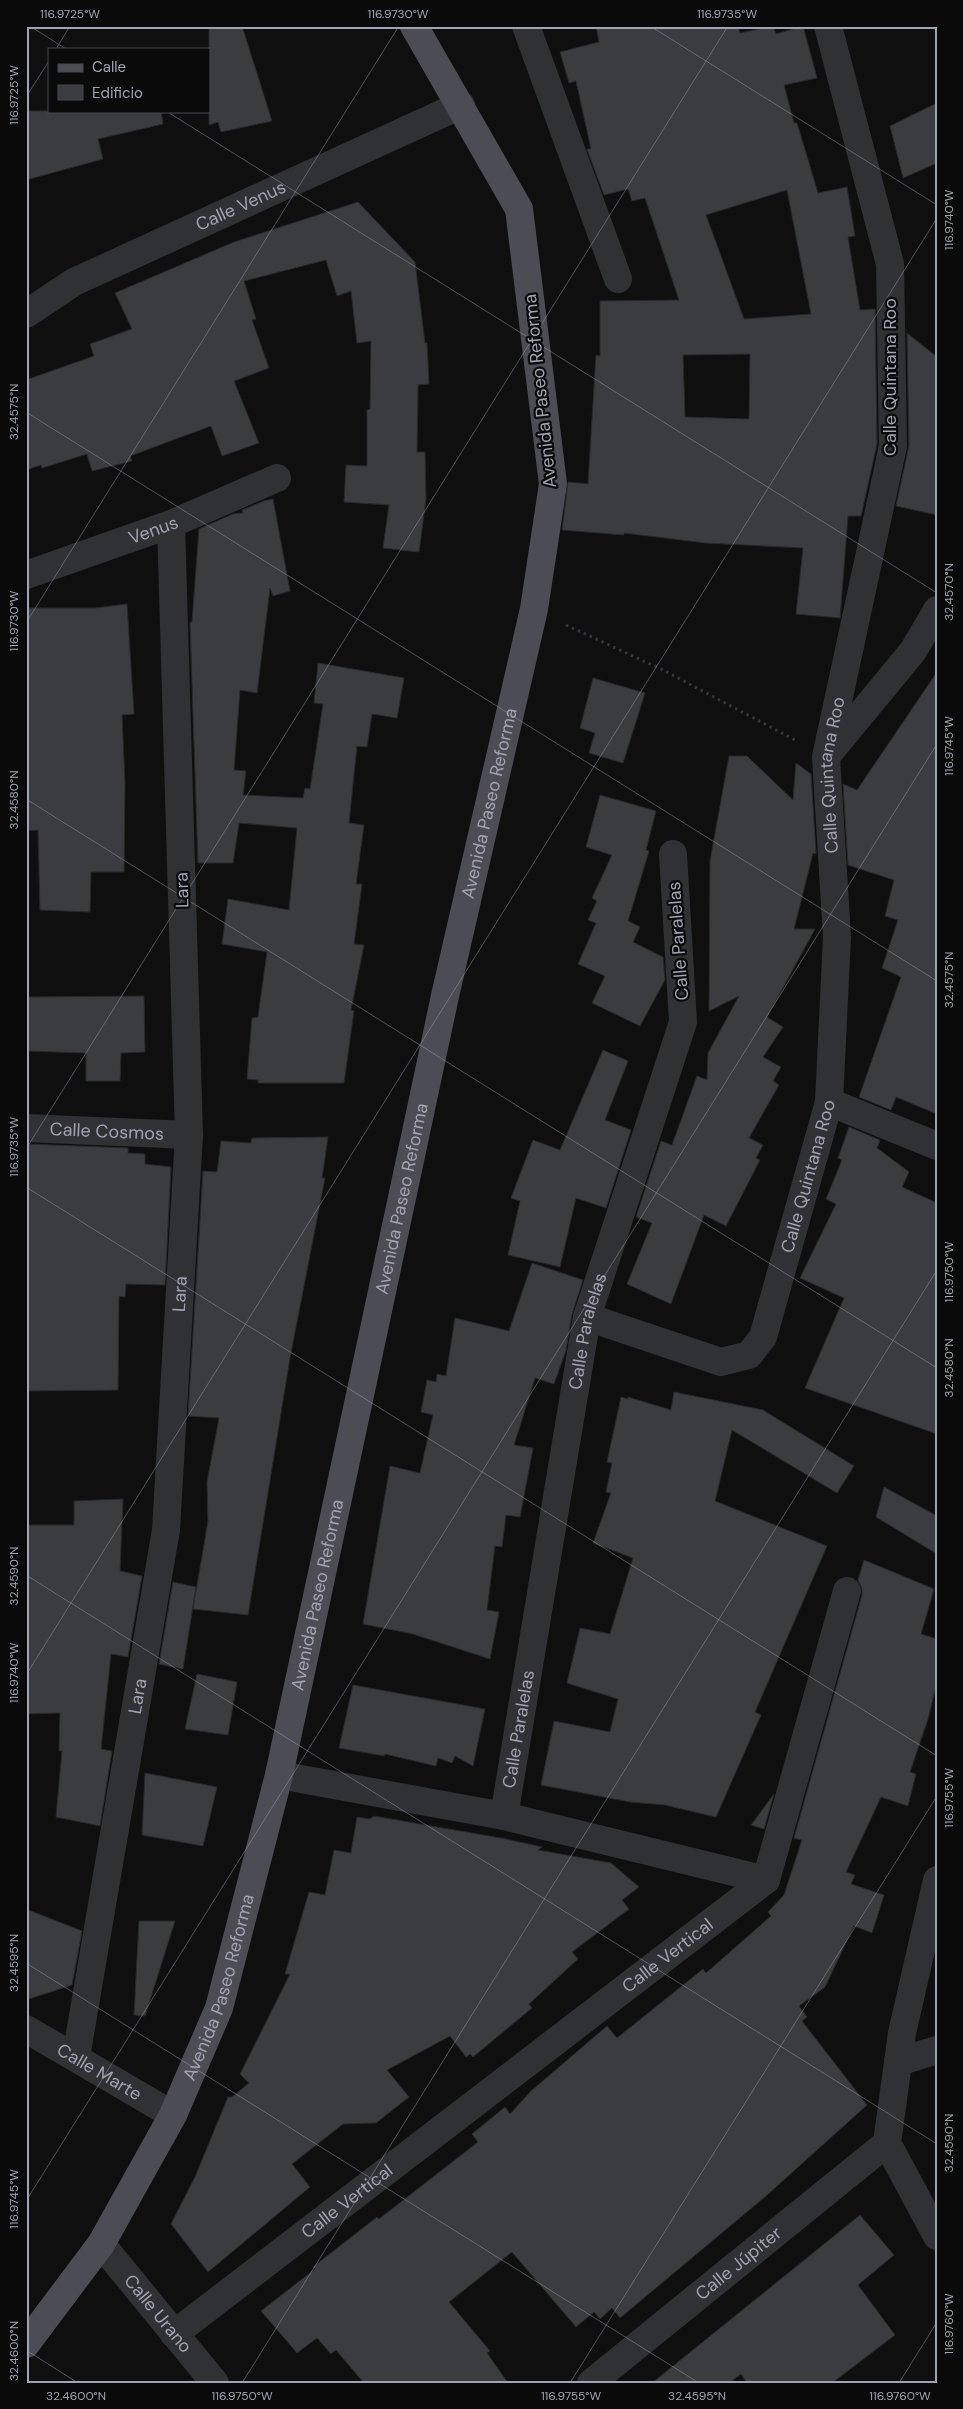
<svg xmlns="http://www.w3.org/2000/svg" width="963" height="2409" font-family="'DM Sans',sans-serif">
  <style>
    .building { fill: #3b3c40; stroke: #29292c; fill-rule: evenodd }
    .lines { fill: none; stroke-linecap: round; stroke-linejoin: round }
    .path { stroke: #36373c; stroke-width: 3; stroke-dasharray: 2.5 4; stroke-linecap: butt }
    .minor { stroke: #303135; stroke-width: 28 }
    .major { stroke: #4c4d54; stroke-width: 28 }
    .ticks { fill: none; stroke: #a0a4b2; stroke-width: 1; stroke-opacity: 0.45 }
    .labels { text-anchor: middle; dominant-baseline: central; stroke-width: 4.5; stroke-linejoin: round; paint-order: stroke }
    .street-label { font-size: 18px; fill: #a0a4b2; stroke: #0a0a0b }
    .neatline { fill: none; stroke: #a0a4b2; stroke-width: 2 }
    .ticks-label { font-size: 12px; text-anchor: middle; fill: #a0a4b2 }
  </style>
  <rect width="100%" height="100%" fill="#0f0f10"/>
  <g class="building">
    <path d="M209,26H242L272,121L221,132L218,122L209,125Z"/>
    <path d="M596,26H738L740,33L773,26L776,34L803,26L817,78L784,85L794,123H797L818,193L847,187L855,236L848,237L860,310L875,309L877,444L861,516H848L840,618L796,614L803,548L706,543L624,533V535L562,530L568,482L588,484L596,355L600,356V301L679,300L645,198L632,201L628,189L604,195L587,149H591L576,81L569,83L560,52L599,42ZM787,190L811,314L744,319L706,215ZM750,354L749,419L685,417L683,355Z"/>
    <path d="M937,103V163L903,178L890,126Z"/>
    <path d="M26,111H161L163,124L98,139L103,159L26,180Z"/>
    <path d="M358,202L415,262L425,343H427L429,384L418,385L417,452H425L426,499L419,552L383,548L389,505L344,502L346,465L367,466V410L370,409L371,341L357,343L351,291L337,296L326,260L244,281L256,319L252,320L269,368L234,381L259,443L222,456L211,426L130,456L132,461L92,471L87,454L42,468L41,465L26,470V380L94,356L90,344L132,329L115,293L234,242Z"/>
    <path d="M907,333L937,357V515L896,506L909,446Z"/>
    <path d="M273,499L290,591L273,596L270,588L257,693L240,690L234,770L246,771L243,795L303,798L305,788L310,789L323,704L314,703L318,663L404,678L397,718L372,714L367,747L357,746L349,823L364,825L356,884H362L354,944L364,945L351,1010L354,1011L344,1083H258V1080L247,1079L252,1018L258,1017L267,952L222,944L228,899L289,910L297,828L239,823L233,863H198L190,622H192L199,529L233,514L243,513L242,510L264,501Z"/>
    <path d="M127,604L134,714L122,715L125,783L124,872H91L90,912L40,910L38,830L26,831L27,608H95Z"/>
    <path d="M937,672V1114L896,1097L891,1110L859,1097L901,977L882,968L898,920L885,916L894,880L848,865L843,784L857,790Z"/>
    <path d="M593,678L645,693L623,763L589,753L595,733L580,728Z"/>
    <path d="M729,756H747L793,800L796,763L811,774L816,854L813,853L794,929H815L767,1017L783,1027L763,1057L781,1067L773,1081L779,1085L749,1138L763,1145L756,1158L760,1160L726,1226L704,1215L671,1304L627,1284L652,1223L636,1217L661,1141L672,1145L697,1076L707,1080L708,1053L739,996L709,1011L710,861Z"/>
    <path d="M600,795L656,811L646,850L649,851L628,921L640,927L633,942L663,957L665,980L640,1026L592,1003L605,976L578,964L596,923L588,920L597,901L592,898L612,855L586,847Z"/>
    <path d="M144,996L145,1052L121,1053L120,1081H86V1053L27,1051L26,997Z"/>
    <path d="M603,1050L628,1061L605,1120L631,1130L606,1208L576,1198L560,1267L508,1255L520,1201L511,1198L533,1140L560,1150Z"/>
    <path d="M849,1127L880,1140L877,1148L909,1172L902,1187L937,1203V1434L805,1388L844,1298L800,1278L836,1204L826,1199L842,1160L838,1158Z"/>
    <path d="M328,1137L322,1178H325L290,1358L248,1615L193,1609L208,1521L207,1482L219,1418L188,1416L203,1171L217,1172L221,1141L251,1143L252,1138Z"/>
    <path d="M26,1144L128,1148V1153L145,1154V1164L171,1167L165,1285L126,1284L125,1297L119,1296L118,1390L26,1391Z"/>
    <path d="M532,1263L583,1280L572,1314L566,1350L554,1384L535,1378L514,1445L533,1448L520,1517L506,1515L502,1547L495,1546L487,1610L499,1612L490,1659L413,1634L363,1624L390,1466L420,1473L433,1415L421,1412L427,1380L436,1382L437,1374L446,1376L455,1318L509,1331Z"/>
    <path d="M674,1392L763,1410L854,1466L837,1493L732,1430L715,1501L827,1546L755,1712L761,1715L716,1817L665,1805L630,1802L541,1785L554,1721L610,1732L618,1699L567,1683L580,1628L610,1634L633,1558L593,1543L611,1493L606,1492L612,1463L607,1462L621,1397L628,1399V1397L671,1410Z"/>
    <path d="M884,1487L937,1516V1554L876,1517Z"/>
    <path d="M123,1499L120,1571L142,1576L128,1657L111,1654L101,1749L112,1751L100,1826L56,1817L62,1751H59L60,1713L26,1714V1525H74V1501Z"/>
    <path d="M864,1560L934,1589L921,1634L937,1639V1682L928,1719L910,1772L916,1774L908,1806L881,1797L846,1872L855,1875L851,1884L884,1895L872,1933L854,1926L825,1987L799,2006L807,2017L802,2021L867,2105L766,2196L620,2318L612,2308L600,2319L594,2312L576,2327L512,2252L449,2302L490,2351L487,2353L508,2383H364L336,2350L331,2354L317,2338L297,2353L261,2311L315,2269L313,2267L377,2217L379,2219L478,2142L472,2134L505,2107L510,2114L531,2091L607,2026L617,2038L703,1969L706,1973L771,1916L768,1912L784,1895L802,1840L794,1838L862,1595V1588L858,1580Z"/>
    <path d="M173,1582L196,1587L183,1669L159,1664Z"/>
    <path d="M197,1674L237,1682L228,1735L185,1729Z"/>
    <path d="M353,1685L485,1709L473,1766L455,1756L452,1763L438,1758L436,1766L385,1754L384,1756L339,1748Z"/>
    <path d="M145,1773L217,1787L203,1846L142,1835Z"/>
    <path d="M774,1794L764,1829L751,1825Z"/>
    <path d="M374,1816L506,1839L542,1847L538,1850L611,1863L639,1887L622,1900L629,1909L572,1952L578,1959L529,2004L532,2008L473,2057L470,2054L466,2057L450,2036L387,2070L409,2097L376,2123L343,2124L292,2164L310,2187L208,2272L171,2224L195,2177L228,2097H232L249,2083L240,2074L290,1974H285L309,1892L325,1895L334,1850L351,1853L357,1817L370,1819Z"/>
    <path d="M26,1909L82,1931L72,1985L26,2000Z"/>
    <path d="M139,1921H175L145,2016L134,2015Z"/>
    <path d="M860,2215L894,2255L858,2285L895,2335L832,2383H747L741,2374L729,2383H652Z"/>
  </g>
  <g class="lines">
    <path class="path" d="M566,625L663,670L795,740"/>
    <g class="minor">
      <path d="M526,26L618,279"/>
      <path id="s1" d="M26,314L74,282L461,105"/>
      <path id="s2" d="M26,575L171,524L277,478"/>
      <path d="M828,754L913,651L937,610"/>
      <path d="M829,1102L937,1146"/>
      <path id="s3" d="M26,1128L189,1135"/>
      <path id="s4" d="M587,1317L721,1362L749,1355L763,1337L829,1102L837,937L826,757L893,446L890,264L828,26"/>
      <path d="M279,1775L504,1816L766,1880"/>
      <path id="s5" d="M504,1816L587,1317L683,1022L673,854"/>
      <path d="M766,1880L847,1591"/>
      <path d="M937,1880L902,2033L887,2143L937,2236"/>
      <path id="s6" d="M26,2029L173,2115"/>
      <path id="s7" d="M76,2057L166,1530L189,1135L171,524"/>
      <path d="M898,2062L937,2050"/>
      <path id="s8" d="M101,2244L215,2383"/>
      <path id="s9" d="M174,2334L766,1880"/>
      <path id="s10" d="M591,2383L887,2143"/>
    </g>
    <path class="major" id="s11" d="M26,2344L101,2244L173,2115L219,2008L279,1775L445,996L534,609L553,484L519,209L414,26"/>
  </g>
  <path class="ticks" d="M30,26L66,49M650,26L937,205M56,49L70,26M26,97L49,61M166,111L937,593M26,412L937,981M26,623L399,26M26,799L937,1368M26,1149L728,26M26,1187L937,1756M26,1575L937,2144M26,1675L937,218M26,1963L699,2383M26,2201L937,744M26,2350L78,2383M242,2383L937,1270M570,2383L937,1796M899,2383L937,2322"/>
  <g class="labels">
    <g class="street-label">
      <text stroke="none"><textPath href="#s1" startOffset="241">Calle Venus</textPath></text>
      <text transform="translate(890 377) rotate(-90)">Calle Quintana Roo</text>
      <text transform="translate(540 391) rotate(-96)">Avenida Paseo Reforma</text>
      <text stroke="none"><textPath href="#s2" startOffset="135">Venus</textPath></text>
      <text stroke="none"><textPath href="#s4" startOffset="765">Calle Quintana Roo</textPath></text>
      <text stroke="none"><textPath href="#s11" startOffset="1624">Avenida Paseo Reforma</textPath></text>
      <text transform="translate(182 890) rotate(-92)">Lara</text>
      <text transform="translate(678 941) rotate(-94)">Calle Paralelas</text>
      <text stroke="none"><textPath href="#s3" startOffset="81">Calle Cosmos</textPath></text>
      <text stroke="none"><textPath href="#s4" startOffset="360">Calle Quintana Roo</textPath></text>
      <text stroke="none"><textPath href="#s11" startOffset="1219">Avenida Paseo Reforma</textPath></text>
      <text stroke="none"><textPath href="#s7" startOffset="771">Lara</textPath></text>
      <text stroke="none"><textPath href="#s5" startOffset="492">Calle Paralelas</textPath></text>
      <text stroke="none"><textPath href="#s11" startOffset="814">Avenida Paseo Reforma</textPath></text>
      <text stroke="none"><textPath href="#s7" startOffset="366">Lara</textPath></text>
      <text stroke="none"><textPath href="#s5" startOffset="88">Calle Paralelas</textPath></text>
      <text stroke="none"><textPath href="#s9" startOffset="622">Calle Vertical</textPath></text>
      <text stroke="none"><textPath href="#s11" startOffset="409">Avenida Paseo Reforma</textPath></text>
      <text stroke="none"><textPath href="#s6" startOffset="85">Calle Marte</textPath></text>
      <text stroke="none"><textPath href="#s9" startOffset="218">Calle Vertical</textPath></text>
      <text stroke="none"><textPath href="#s10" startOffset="190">Calle Júpiter</textPath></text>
      <text stroke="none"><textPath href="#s8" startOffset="90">Calle Urano</textPath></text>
    </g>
  </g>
  <rect width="963" height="2409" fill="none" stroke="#0a0a0b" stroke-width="55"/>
  <rect x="48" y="48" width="162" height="65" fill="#0a0a0b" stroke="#46484e"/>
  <rect x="58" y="64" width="25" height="8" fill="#4c4d54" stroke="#46484e"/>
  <text x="92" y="72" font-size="15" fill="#a0a4b2">Calle</text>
  <rect x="58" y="85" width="25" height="15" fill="#3b3c40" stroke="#46484e"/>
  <text x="92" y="98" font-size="15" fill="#a0a4b2">Edificio</text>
  <rect x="28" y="28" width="908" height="2354" class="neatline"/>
  <g class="ticks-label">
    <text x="70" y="18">116.9725°W</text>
    <text x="398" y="18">116.9730°W</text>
    <text x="727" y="18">116.9735°W</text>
    <text transform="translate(14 95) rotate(-90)" y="4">116.9725°W</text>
    <text transform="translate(949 220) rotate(-90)" y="4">116.9740°W</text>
    <text transform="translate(14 412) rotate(-90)" y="4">32.4575°N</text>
    <text transform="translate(949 592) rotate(-90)" y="4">32.4570°N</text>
    <text transform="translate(14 621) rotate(-90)" y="4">116.9730°W</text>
    <text transform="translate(949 746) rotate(-90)" y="4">116.9745°W</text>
    <text transform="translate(14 800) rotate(-90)" y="4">32.4580°N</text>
    <text transform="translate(949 980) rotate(-90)" y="4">32.4575°N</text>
    <text transform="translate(14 1147) rotate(-90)" y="4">116.9735°W</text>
    <text transform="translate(949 1272) rotate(-90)" y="4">116.9750°W</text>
    <text transform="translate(949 1368) rotate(-90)" y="4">32.4580°N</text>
    <text transform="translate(14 1576) rotate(-90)" y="4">32.4590°N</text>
    <text transform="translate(14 1673) rotate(-90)" y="4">116.9740°W</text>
    <text transform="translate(949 1798) rotate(-90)" y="4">116.9755°W</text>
    <text transform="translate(14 1963) rotate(-90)" y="4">32.4595°N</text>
    <text transform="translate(949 2143) rotate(-90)" y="4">32.4590°N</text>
    <text transform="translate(14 2199) rotate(-90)" y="4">116.9745°W</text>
    <text transform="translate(949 2324) rotate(-90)" y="4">116.9760°W</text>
    <text transform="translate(14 2351) rotate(-90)" y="4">32.4600°N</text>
    <text x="76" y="2400">32.4600°N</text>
    <text x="242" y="2400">116.9750°W</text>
    <text x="571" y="2400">116.9755°W</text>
    <text x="697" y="2400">32.4595°N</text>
    <text x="900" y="2400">116.9760°W</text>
  </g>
</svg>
